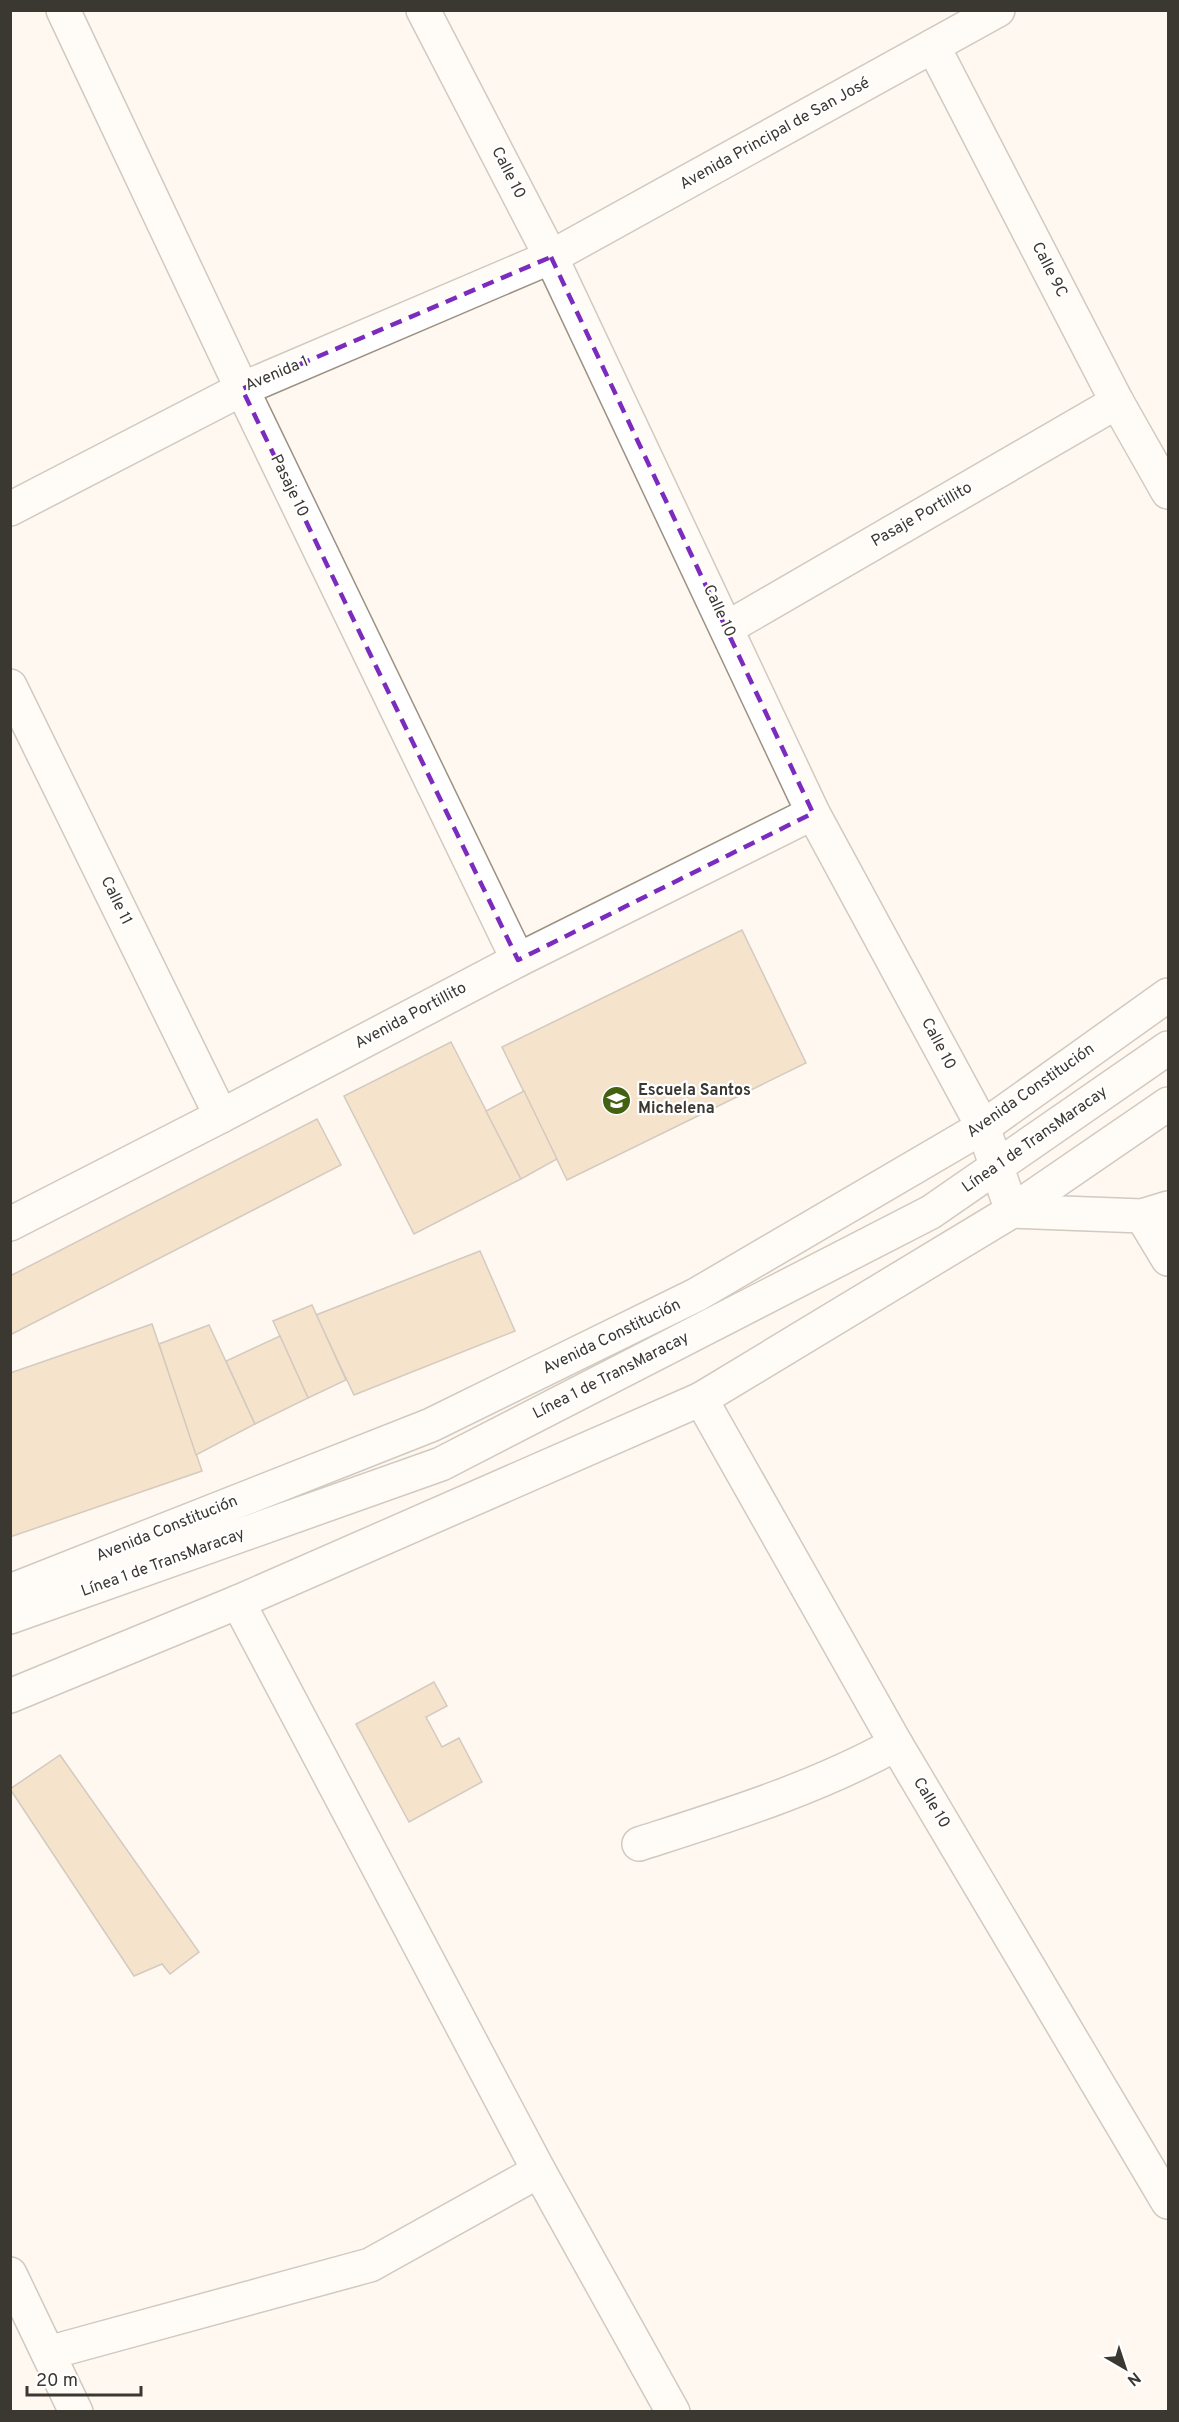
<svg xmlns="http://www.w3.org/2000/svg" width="1179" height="2422" font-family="Overpass,sans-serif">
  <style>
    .building { fill: #eaca9e; stroke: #9d9386; stroke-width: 1.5 }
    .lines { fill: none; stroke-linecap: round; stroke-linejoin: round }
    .minor-casing { stroke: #9b9184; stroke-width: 36 }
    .minor { stroke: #fff; stroke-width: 33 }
    .marked { fill: none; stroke: #7b2cbf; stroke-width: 4.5; stroke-dasharray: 12 8; stroke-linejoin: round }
    .labels { text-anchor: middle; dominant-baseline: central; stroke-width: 4.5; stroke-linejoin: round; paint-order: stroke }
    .street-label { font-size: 16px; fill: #3b3731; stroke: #fff }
    .poi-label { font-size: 16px; font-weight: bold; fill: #3b3731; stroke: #fff; text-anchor: start }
  </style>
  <rect width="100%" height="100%" fill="#fff8f0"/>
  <g class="building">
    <path d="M742,930L806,1063L567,1180L502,1047Z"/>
    <path d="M451,1042L521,1179L414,1234L344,1096Z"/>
    <path d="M524,1091L557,1159L521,1179L486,1111Z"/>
    <path d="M317,1119L341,1165L10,1335V1276Z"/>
    <path d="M480,1251L515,1331L354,1395L316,1315Z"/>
    <path d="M312,1305L346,1380L308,1398L273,1321Z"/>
    <path d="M152,1324L202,1471L10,1537V1373Z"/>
    <path d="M209,1325L255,1424L196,1455L159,1344Z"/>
    <path d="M280,1336L308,1398L255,1424L226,1361Z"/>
    <path d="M434,1682L447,1706L426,1717L442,1747L459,1738L482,1782L409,1822L356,1724Z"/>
    <path d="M60,1755L199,1952L170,1974L162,1964L134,1976L10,1789Z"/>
  </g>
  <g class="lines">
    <defs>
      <g id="minor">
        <path d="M63,10L242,389L518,960"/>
        <path d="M423,10L551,257L813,813L983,1127L1012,1211"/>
        <path d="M933,46L1117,402L1168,492"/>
        <path d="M10,509L242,389L551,257L998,10"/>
        <path d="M727,628L1117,402"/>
        <path d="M10,686L221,1116"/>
        <path d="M1012,1211L1142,1216L1168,1208"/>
        <path d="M1142,1216L1168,1259"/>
        <path d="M10,1224L221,1116L518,960L813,813"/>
        <path d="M701,1399L896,1744L1168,2202"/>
        <path d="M10,1591L431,1425L696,1295L983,1127L1168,995"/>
        <path d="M238,1602L539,2171L673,2412"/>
        <path d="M10,1617L441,1464L931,1212L1168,1048"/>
        <path d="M10,1696L238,1602L701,1399L1012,1211L1168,1104"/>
        <path d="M639,1844C726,1816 815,1789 896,1744"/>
        <path d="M10,2274L76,2412"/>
        <path d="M48,2353L370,2265L539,2171"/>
      </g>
    </defs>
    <use href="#minor" class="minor-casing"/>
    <use href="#minor" class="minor"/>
  </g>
  <path d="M0 0H1179V2422H0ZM551,257L813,813L518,960L242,389Z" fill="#fff8f0" fill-opacity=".55" fill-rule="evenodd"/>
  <path class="marked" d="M551,257L813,813L518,960L242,389Z"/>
  <defs>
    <symbol id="school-disc" viewBox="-11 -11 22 22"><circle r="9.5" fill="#446112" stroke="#fff"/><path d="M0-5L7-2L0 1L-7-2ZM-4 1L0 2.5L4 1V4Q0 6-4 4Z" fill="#fff"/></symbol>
  </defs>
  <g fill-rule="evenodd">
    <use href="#school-disc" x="600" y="1084" width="33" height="33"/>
  </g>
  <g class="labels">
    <g class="street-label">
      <text transform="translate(775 134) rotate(-29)">Avenida Principal de San José</text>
      <text transform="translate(508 173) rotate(63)">Calle 10</text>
      <text transform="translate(1049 270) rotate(63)">Calle 9C</text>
      <text transform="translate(277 374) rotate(-23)">Avenida 1</text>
      <text transform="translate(289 486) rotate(64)">Pasaje 10</text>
      <text transform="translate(922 515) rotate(-30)">Pasaje Portillito</text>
      <text transform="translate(719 611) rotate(65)">Calle 10</text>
      <text transform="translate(116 901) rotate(64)">Calle 11</text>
      <text transform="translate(411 1016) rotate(-28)">Avenida Portillito</text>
      <text transform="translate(938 1044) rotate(62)">Calle 10</text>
      <text transform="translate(1031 1091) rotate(-35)">Avenida Constitución</text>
      <text transform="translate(1035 1140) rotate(-35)">Línea 1 de TransMaracay</text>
      <text transform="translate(612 1337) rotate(-26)">Avenida Constitución</text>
      <text transform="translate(611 1376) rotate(-27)">Línea 1 de TransMaracay</text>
      <text transform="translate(167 1529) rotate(-22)">Avenida Constitución</text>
      <text transform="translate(163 1563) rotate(-20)">Línea 1 de TransMaracay</text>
      <text transform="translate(931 1803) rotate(59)">Calle 10</text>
    </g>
    <g class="poi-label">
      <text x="638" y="1091">Escuela Santos<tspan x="638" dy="18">Michelena</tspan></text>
    </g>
  </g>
  <rect width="1179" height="2422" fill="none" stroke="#3b3731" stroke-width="24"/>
  <g transform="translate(1125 2368) rotate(141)" stroke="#ffffff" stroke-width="4.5" paint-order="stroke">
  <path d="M0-4.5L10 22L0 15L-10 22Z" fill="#3b3731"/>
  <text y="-9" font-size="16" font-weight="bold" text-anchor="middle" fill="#3b3731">N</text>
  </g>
  <path d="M27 2386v9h114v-9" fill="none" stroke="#3b3731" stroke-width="3"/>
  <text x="36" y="2386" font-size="18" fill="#3b3731" stroke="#ffffff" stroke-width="4.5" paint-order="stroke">20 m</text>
</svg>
